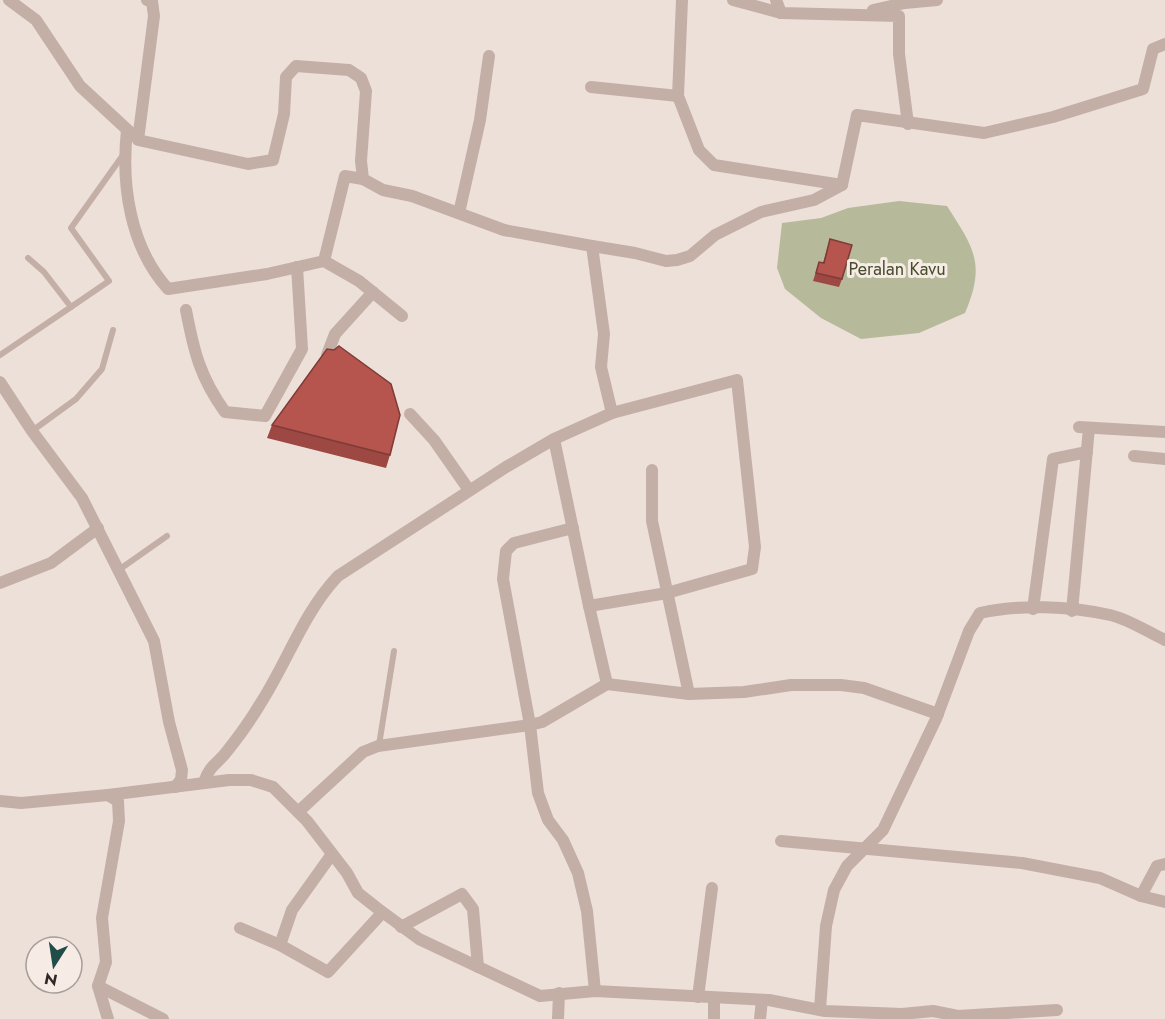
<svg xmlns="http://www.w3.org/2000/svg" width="1165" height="1019" font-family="Jost,sans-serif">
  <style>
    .green { fill: #b6ba9b }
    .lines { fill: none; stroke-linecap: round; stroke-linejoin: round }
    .lane { stroke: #c4afa7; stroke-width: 6 }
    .street { stroke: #c4afa7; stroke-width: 12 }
    .wall { fill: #9d4843 }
    .building { fill: #b6544e; stroke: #7f3b37; stroke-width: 1.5 }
    .labels { text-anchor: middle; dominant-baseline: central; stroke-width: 6; stroke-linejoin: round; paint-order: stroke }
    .park-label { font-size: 18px; fill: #474c2d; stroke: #f6ebe5 }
  </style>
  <rect width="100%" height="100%" fill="#ede0d9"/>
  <path class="green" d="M899,201L947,206C974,248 986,264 965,313L919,333L861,339L821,318L785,289L777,268L782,223L821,218L848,208Z"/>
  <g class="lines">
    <g class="lane">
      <path d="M71,307L109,281L71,228L123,155"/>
      <path d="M0,355L71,307L44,272L28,258"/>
      <path d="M32,431L76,399L102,369L113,330"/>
      <path d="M120,569L167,536"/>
      <path d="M379,745L394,651"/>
    </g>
    <g class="street">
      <path d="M9,0L36,20L80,86L133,135"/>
      <path d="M147,0L152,1L154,16L138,140L248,164L273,160L284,114L286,77L296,66L349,70L361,78L366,91L361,161L363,179L383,190L412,196L504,230L592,246L604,334L601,367L612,413L554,439L506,467L338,576C304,612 288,660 262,701C252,718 240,735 228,750C217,765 211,763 204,782"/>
      <path d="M682,0L678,96L699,150L714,165L842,185"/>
      <path d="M733,0L781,13"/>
      <path d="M776,0L781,13L899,16V54L908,124"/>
      <path d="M873,10L905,3L937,0"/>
      <path d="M591,87L678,96"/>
      <path d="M127,130C121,185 130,247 168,289L267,274L324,261L345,176L363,179"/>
      <path d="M459,213L480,120L489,56"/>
      <path d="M592,246L635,253L666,261L677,260L690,256L715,235L761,212L814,200L842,185L857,115L984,133L1053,117L1143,89L1153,49L1165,44"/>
      <path d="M324,261L359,281L402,316"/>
      <path d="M186,310C194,352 200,377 225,412L265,416L302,349L297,267"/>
      <path d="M327,355L335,334L373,292"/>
      <path d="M0,382L32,431L82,498L154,641L169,722L182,770L181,780L175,787"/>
      <path d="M410,414L434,440L469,490"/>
      <path d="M1079,427L1165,432"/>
      <path d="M554,439L589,606"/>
      <path d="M1134,456L1165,459"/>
      <path d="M652,470V521L689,694"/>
      <path d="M573,528L514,543L506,551L503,579L530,725L538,793L548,820L563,840L578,873L587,911L595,991"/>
      <path d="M0,583L51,563L98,528"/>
      <path d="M1033,609L1053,459L1087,452"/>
      <path d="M1072,611L1089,428"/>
      <path d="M607,684L589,606L667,593L752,569L755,547L737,380L612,413"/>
      <path d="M108,795L229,780H251L273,787L307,821L347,873L358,893L377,908L419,939L540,996L595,991L769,1000L825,1011L902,1014L933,1011L958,1016L960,1019"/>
      <path d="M0,801L21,803L108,795L118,801L119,821L102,918L106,962L98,986L108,1019"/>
      <path d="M298,812L363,752L378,746L530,725L542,722L607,684L689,694L744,692L791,685H841L864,688L938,714"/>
      <path d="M781,841L1022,863L1100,878L1141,896L1157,866L1165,864"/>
      <path d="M332,854L292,910L280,945L328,972L382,913"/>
      <path d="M1141,896L1165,902"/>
      <path d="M401,927L462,894L473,909L478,967"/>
      <path d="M240,928L280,945"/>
      <path d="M98,986L163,1019"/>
      <path d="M698,997L712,888"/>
      <path d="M820,1009L826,926L834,890L847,866L883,830L936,719L969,631L980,613C1020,604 1069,606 1110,615C1128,619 1148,632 1165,640"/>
      <path d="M958,1016L1057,1010"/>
      <path d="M558,1019L559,993"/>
      <path d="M714,1019V998"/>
      <path d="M760,1019L762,1000"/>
    </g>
  </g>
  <g class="wall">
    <path d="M830,239L842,279L839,287L813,281L819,262L823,263Z"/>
    <path d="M272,425L390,455L386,468L267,438Z"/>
  </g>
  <g class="building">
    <path d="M830,239L852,245L842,279L816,273L819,262L824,263Z"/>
    <path d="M339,346L391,384L400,415L390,455L272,425L327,349L334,350Z"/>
  </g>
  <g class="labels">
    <g class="park-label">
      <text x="897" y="269">Peralan Kavu</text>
    </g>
  </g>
  <g transform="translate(54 965) rotate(192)"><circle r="28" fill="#f6ebe5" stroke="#a79d99" stroke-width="1.5"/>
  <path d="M0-4.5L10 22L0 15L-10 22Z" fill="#214d48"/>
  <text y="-9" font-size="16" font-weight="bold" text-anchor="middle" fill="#312826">N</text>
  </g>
</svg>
